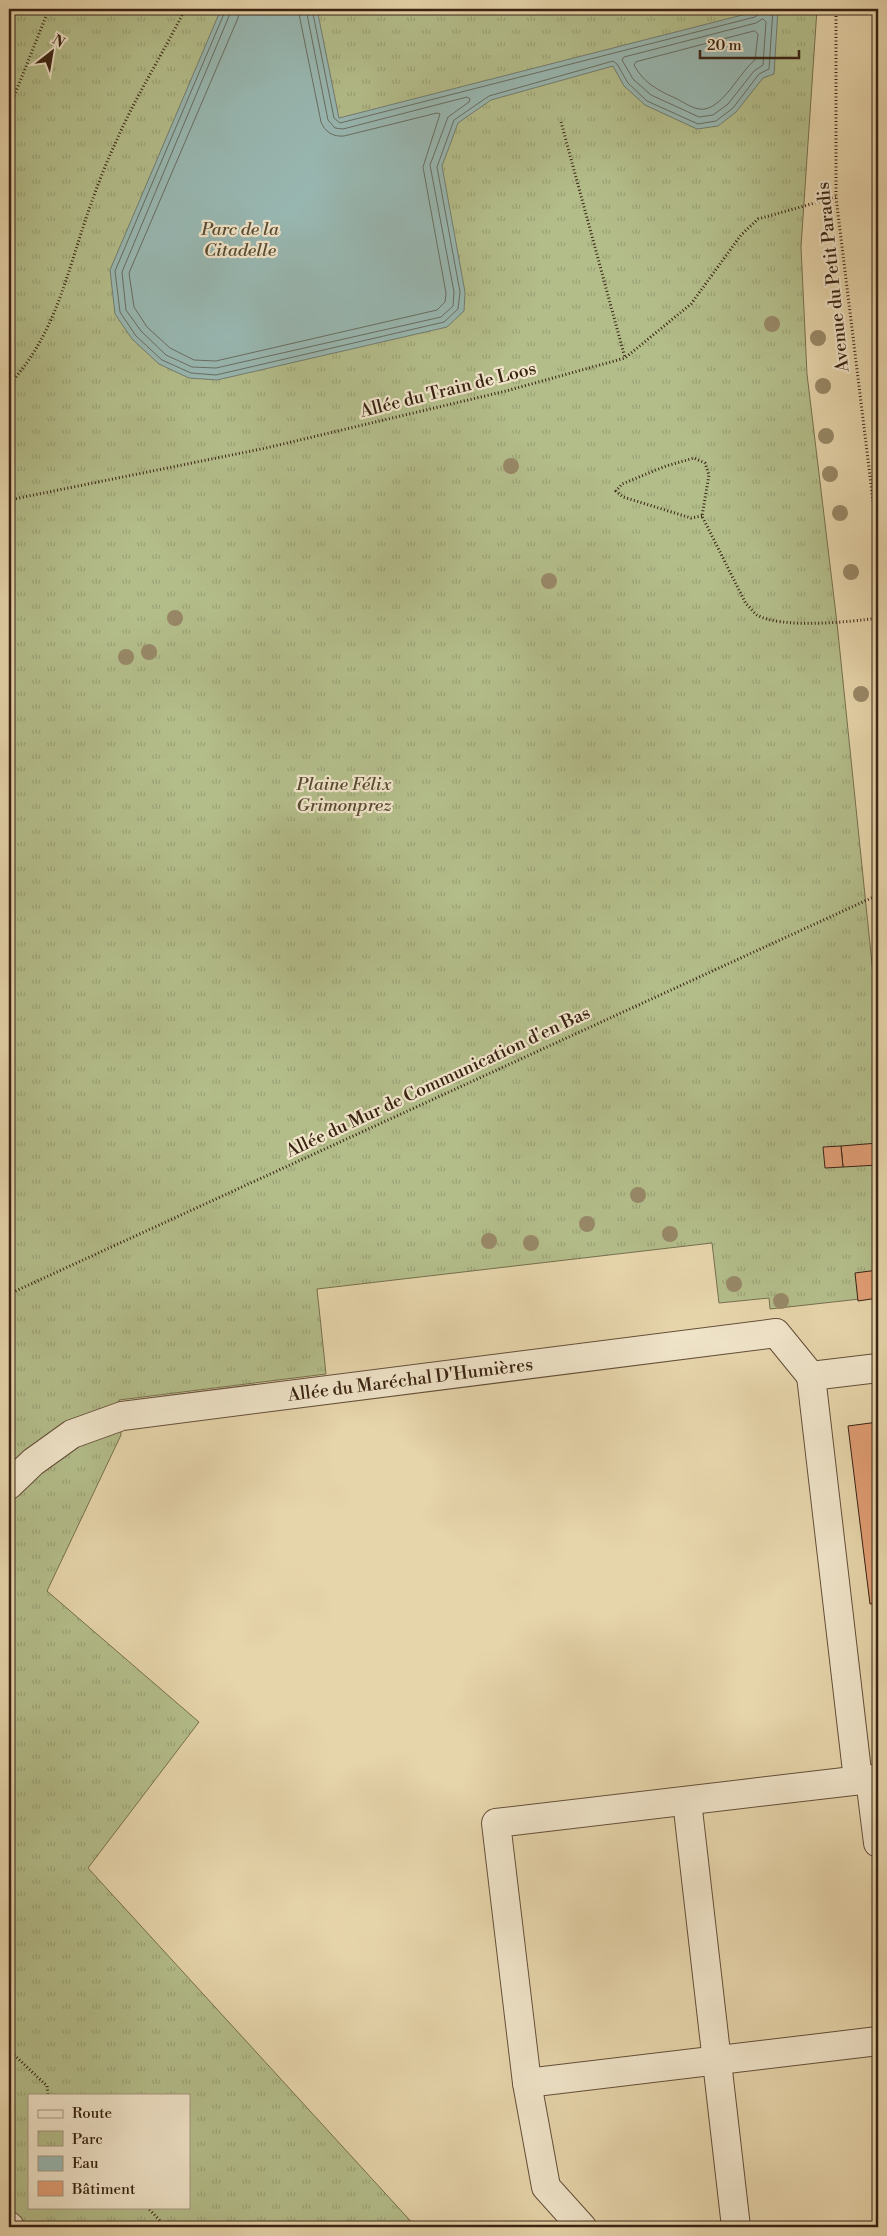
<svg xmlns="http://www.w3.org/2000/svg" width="887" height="2236" font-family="'Libre Bodoni',serif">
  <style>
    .park { fill: url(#park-tufts); stroke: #76704e; fill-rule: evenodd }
    .water { fill: #98b7b1; stroke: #727c72 }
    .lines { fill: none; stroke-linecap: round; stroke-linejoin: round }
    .shore { stroke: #686d62; stroke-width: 1 }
    .building { fill: #e09d74; stroke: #392313 }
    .minor-casing { stroke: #644f39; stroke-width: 30 }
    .path { stroke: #392313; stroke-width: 3; stroke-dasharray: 1 2.5; stroke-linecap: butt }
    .minor { stroke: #efe3c8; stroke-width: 28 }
    .tree { fill: #988867 }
    .labels { text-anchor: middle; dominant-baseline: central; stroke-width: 4.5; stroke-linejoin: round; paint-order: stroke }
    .park-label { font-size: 18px; font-style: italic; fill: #584a31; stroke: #efe3c8 }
    .street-label { font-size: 18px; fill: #392313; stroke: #efe3c8 }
  </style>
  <defs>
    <pattern id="park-tufts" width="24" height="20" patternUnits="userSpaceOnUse" patternTransform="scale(1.25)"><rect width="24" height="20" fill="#b3bd8a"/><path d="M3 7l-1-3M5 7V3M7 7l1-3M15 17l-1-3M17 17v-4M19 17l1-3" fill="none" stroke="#9ba276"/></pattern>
  </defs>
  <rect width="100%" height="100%" fill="#e6d4aa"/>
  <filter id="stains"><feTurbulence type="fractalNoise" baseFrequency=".004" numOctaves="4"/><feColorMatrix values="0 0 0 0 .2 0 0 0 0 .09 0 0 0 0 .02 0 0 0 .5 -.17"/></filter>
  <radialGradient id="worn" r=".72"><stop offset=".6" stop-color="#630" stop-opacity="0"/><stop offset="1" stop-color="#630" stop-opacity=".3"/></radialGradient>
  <path class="park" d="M9,9H817L801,247L807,374L837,623L878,1022V1297L770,1309L769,1298L719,1303L712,1243L317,1289L326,1374L119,1400L121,1435L47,1591L199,1722L88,1868L416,2227H9ZM29,2095H189V2207H29Z"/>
  <path class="water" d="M221,9H317L339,118L754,12V9H778L774,74L763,78L736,112L718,126L697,129L645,105L624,86L613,66L491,100L458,123L442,166L465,292L464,311L447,327L217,380L189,378L159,364L132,339L115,314L110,270Z"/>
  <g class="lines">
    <g class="shore">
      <path d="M226,9L115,271L120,312L136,336L162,360L191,373L216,375L444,322L458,309L460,292L437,167L454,120L489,96L613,61L617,64L628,83L647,101L698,124L716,121L733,108L759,74L769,69L773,9"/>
      <path d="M232,9L122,272L126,310L141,331L166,355L192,367L216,368L441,317L453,306L454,292L430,165L448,117L469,102L470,99L467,97L343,129L335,128L328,120L306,9"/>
      <path d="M239,9L238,18L129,273L134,307L147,327L170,348L194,360L216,361L437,310L445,302L446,293L423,167L440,114L437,113L344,136C333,137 325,132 321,122L298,9"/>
      <path d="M312,9L334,118L340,123L755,17L759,14V9"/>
      <path d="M763,19L766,22L763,65L754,71L728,104L713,115L699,117L651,95L633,79L622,60L624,57L756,23Z"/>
      <path d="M755,31L758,34L755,60C740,71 721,113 699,109C691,108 682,101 675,98C657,90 643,82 634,65L636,62Z"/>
    </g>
  </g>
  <g class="building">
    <path d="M878,1143V1165L843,1167L841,1146Z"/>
    <path d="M841,1146L843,1167L825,1168L823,1147Z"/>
    <path d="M878,1270V1298L858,1301L855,1273Z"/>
    <path d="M878,1422V1603L870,1604L848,1426Z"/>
  </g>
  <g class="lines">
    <defs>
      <g id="minor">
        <path d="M811,1376L858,1780"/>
        <path d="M811,1376L878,1368"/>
        <path id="s1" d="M9,1485L33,1462L72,1434L122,1416L776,1333L811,1376"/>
        <path d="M687,1801L736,2227"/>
        <path d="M527,2083L878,2041"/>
        <path d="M9,2226L10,2227"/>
        <path d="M582,2227L546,2187L527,2083L496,1823L870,1779L878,1843"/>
      </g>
    </defs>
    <use href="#minor" class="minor-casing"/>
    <g class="path">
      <path d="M836,9V197L878,542"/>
      <path d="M9,109L49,9"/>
      <path d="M561,122L625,358"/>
      <path d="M9,385C58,331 67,270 91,204C98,184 106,163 115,144C135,97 163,54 185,9"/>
      <path d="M9,500L266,448L506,391L625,358L691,304L741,235L758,219L836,197"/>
      <path d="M702,516L691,518L623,497L616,491L622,484L666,466L694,458L705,463L709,475L702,516L746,604C750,607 753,612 757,615C782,629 850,622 878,618"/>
      <path d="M9,1294L878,895"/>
      <path d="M9,2050L47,2086L48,2095"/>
      <path d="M147,2207L166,2227"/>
    </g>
    <use href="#minor" class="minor"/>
  </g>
  <g class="tree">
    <circle cx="772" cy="324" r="8"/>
    <circle cx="818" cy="338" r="8"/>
    <circle cx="823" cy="386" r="8"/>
    <circle cx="826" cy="436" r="8"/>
    <circle cx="511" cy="466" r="8"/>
    <circle cx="830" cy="474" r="8"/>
    <circle cx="840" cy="513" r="8"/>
    <circle cx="851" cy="572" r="8"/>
    <circle cx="549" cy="581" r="8"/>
    <circle cx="175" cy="618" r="8"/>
    <circle cx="149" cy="652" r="8"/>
    <circle cx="126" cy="657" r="8"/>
    <circle cx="861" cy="694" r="8"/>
    <circle cx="638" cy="1195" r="8"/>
    <circle cx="587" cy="1224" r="8"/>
    <circle cx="670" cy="1234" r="8"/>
    <circle cx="489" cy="1241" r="8"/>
    <circle cx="531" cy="1243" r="8"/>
    <circle cx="734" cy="1284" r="8"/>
    <circle cx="781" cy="1301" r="8"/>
  </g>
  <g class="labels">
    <g class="park-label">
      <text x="240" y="229">Parc de la<tspan x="240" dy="21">Citadelle</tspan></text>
      <text x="344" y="784">Plaine Félix<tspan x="344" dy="21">Grimonprez</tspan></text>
    </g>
    <g class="street-label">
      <text transform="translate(833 277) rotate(-96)">Avenue du Petit Paradis</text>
      <text transform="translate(448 390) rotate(-14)">Allée du Train de Loos</text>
      <text transform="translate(438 1082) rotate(-25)">Allée du Mur de Communication d'en Bas</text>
      <text stroke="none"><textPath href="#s1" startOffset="425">Allée du Maréchal D'Humières</textPath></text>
    </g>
  </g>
  <rect width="887" height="2236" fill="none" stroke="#e6d4aa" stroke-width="30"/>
  <rect x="10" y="10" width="867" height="2216" fill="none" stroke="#392313" stroke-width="2.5"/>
  <rect x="15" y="15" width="857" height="2206" fill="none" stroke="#392313"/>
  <rect x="28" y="2094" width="162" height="115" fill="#efe3c8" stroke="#a69680"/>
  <rect x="38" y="2110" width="25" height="8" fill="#efe3c8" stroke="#a69680"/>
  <text x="72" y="2118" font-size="15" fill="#392313">Route</text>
  <rect x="38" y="2131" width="25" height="15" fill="url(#park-tufts)" stroke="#a69680"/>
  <text x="72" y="2144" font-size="15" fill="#392313">Parc</text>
  <rect x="38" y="2156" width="25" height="15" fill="#98b7b1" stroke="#a69680"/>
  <text x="72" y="2168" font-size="15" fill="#392313">Eau</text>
  <rect x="38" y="2181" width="25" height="15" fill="#e09d74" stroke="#a69680"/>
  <text x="72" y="2194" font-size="15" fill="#392313">Bâtiment</text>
  <g transform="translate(52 52) rotate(31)" stroke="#efe3c8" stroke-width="4" paint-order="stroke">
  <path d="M0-4L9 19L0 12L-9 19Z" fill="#392313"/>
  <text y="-8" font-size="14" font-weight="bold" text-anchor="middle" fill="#392313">N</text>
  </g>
  <path d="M700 50v8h99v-8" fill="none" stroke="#392313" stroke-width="2.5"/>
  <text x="707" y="50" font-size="15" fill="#392313" stroke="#efe3c8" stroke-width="4" paint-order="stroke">20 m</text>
  <rect width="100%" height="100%" filter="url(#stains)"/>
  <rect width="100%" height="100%" fill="url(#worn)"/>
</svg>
